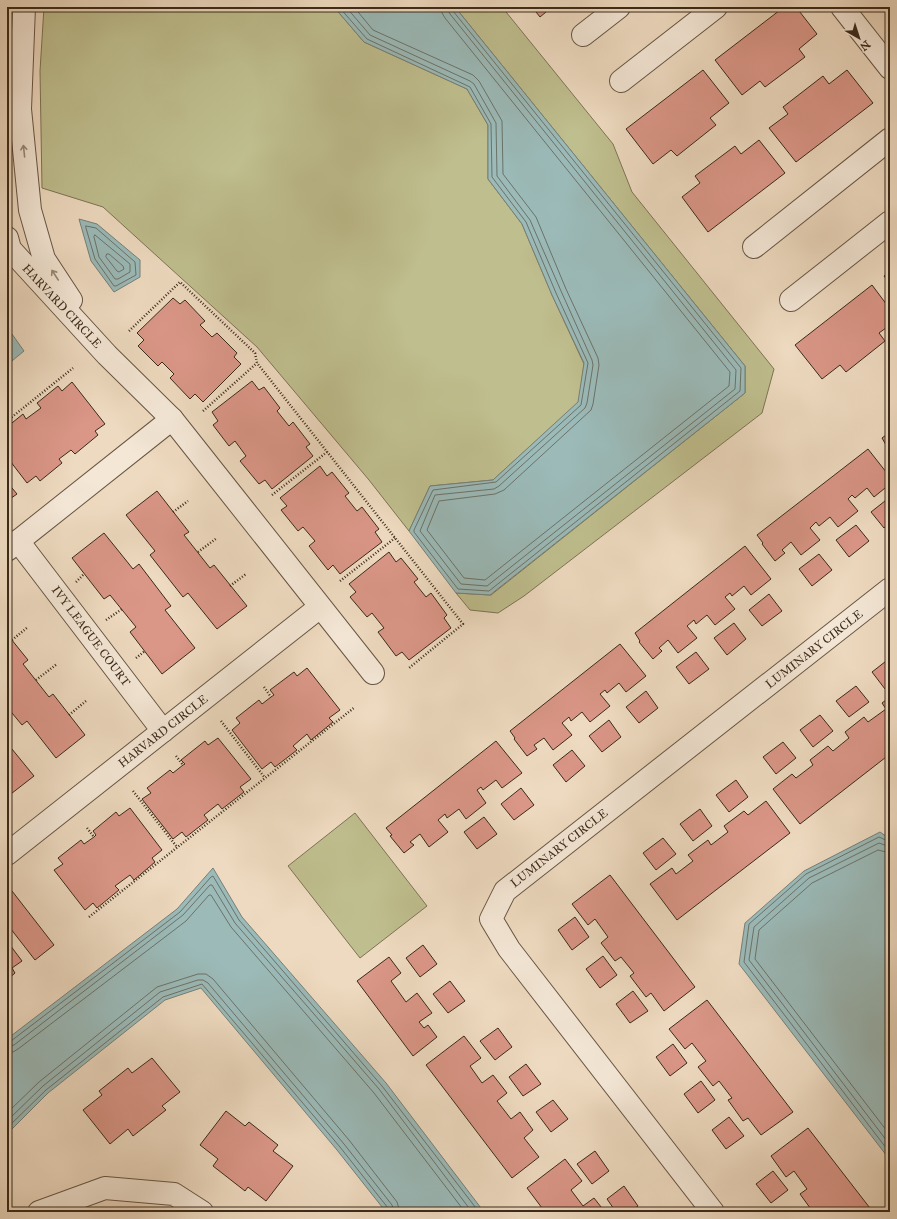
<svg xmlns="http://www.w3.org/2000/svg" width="897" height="1219" font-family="'IM FELL Great Primer',serif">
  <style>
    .green { fill: #bfbe8e; stroke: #7d7454 }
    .water { fill: #9bbab8; stroke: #758079 }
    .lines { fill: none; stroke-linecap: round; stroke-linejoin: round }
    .shore { stroke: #6b7269; stroke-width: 1 }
    .building { fill: #da9687; stroke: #3b2a1a }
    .minor-casing { stroke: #685644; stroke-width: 24 }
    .path { stroke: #3b2a1a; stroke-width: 2.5; stroke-dasharray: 1 2; stroke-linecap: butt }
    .minor { stroke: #f4e7d6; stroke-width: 22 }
    .oneway { stroke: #988878 }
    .labels { text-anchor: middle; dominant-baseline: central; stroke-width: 3; stroke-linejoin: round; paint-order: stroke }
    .street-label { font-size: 12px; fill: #3b2a1a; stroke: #f4e7d6 }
  </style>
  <rect width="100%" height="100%" fill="#eedac0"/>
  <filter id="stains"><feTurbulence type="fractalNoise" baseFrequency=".005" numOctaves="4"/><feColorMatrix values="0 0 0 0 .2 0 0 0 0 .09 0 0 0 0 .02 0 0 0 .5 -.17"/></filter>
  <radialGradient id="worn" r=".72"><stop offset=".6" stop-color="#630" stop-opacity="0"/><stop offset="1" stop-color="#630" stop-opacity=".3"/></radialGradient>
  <g class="green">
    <path d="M44,7H334L364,42L467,89L488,125V179L522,224L552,295L584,364L579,402L493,480L430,486L409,531L369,480L257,347L103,207L42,188L40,71Z"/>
    <path d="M455,7H502L613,144L632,192L774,369L762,413L524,596L498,613L470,610L456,593L491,595L745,393V366Z"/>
    <path d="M355,813L427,906L360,958L288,866Z"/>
  </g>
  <g class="water">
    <path d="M334,7H455L745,366V393L490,595L456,593L409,531L430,486L493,480L578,402L584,363L552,295L522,224L488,179V125L467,89L364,42Z"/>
    <path d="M79,219L97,224L140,260V277L114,292L91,261Z"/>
    <path d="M7,327L24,351L7,365Z"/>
    <path d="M880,832L890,839V1160L739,964L745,923L804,871Z"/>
    <path d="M213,868L242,917L386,1083L484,1212H386L337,1150L201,988L165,1000L48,1093L7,1134V1039L177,909Z"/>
  </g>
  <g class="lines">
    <g class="shore">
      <path d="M339,7L367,39L470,87L491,124L492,177L526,222L556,293L588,363L581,405L496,482L433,490L414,530V532L458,589L489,591L740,391L741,368L453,11L452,7"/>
      <path d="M346,7L370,35L470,81L474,84L496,123L497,176L530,220L561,291L592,360L593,365L587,403L585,408L499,486L494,489L435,495L420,531L461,584L487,586L735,389L736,370L450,14L447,7"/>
      <path d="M354,7L373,30L473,75L479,81L502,121L503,174L536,217L566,289L598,358L599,365L593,404L591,410L504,490L495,494L439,501L427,530L464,578L485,580L729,386L730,372L445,18L442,13L441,7"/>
      <path d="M86,226L96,228L135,262L136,275L116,286H114L95,259L86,228Z"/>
      <path d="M95,235L130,264V272L118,279H115L99,257L94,237Z"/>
      <path d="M107,254H109L123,266L124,269L119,272L117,271L106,257Z"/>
      <path d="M890,842L879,837L806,874L749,924L744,962L890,1153"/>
      <path d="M890,847L879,843L809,878L754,927L749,960L890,1145"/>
      <path d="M890,853L878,850L812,883L759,930L755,959L890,1135"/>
      <path d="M7,1042L11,1041L180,912L211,877L213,876L239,920L382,1086L479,1212"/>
      <path d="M7,1047L14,1045L183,915L210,885H212L235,923L379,1089L472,1212"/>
      <path d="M7,1053L13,1052L18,1049L186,921L209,895H211L231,927L374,1093L465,1212"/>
      <path d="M7,1113L39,1082L157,987L198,974H206L213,979L349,1140L397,1202L400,1212"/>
      <path d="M7,1121L43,1086L160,992L198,980H203L208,983L344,1144L392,1205L394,1212"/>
      <path d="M7,1128L46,1090L163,997L202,984L340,1147L388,1208L389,1212"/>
    </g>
  </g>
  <g class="building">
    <path d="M532,7H552L540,17Z"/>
    <path d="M784,7H796L817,34L799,49L805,57L765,87L760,81L742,95L715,60Z"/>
    <path d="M703,70L729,103L710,118L716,125L677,156L671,150L653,164L626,129Z"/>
    <path d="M847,70L873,103L796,162L769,128L788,114L783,107L823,76L829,84Z"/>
    <path d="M759,140L785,173L708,232L682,197L700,183L695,176L735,146L741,154Z"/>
    <path d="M890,271V284L884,276Z"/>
    <path d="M872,285L890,309V325L879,333L885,341L846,372L840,365L822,379L795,345Z"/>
    <path d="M173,298L180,304L185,300L205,321L200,325L212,337L217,333L237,353L234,357L241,364L203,402L195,394L190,399L170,378L174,374L162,362L158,366L138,346L144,340L137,333Z"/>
    <path d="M252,381L259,390L264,387L280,408L277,411L289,426L293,422L310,444L306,447L313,456L272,489L265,480L259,484L240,461L246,456L235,441L229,446L213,425L218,421L212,412Z"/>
    <path d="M72,382L105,424L95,431L98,435L75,454L71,450L59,459L62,463L40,481L36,476L27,483L7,457V427L23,414L26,419L41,408L37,403L58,386L62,391Z"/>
    <path d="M890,432V452L882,438Z"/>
    <path d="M868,449L890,477V484L874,497L867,488L855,498L852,495L848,499L858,511L838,527L830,517L819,526L816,522L810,528L820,540L801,555L791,542L782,550L785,553L775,561L762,544L763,543L757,535Z"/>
    <path d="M320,466L327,476L332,472L349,493L345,496L357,511L362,507L379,529L375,532L382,542L340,574L333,565L328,570L309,546L315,541L303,527L298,531L281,510L287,506L280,498Z"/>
    <path d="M7,482L17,494L7,501Z"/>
    <path d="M157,491L189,532L184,535L210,568L214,565L247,606L217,629L188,593L183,597L150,555L155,551L126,515Z"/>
    <path d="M890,497V523L884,528L871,512Z"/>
    <path d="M856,525L869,541L849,557L836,540Z"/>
    <path d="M104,533L133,569L139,564L171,606L165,610L195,648L162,674L130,632L136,627L110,595L104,599L72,558Z"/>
    <path d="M745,546L771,579L751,595L744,586L732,596L730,593L725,597L735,609L715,625L707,615L696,624L694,620L687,626L697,638L678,653L668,640L659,648L662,651L653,659L639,642L640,641L635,633Z"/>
    <path d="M389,552L396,562L401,558L418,579L414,582L426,597L431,593L447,615L444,618L451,628L409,660L402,652L396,656L378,632L384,628L372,613L367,617L350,597L356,592L349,584Z"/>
    <path d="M819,554L832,570L812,586L799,569Z"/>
    <path d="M769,594L782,611L762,626L749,610Z"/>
    <path d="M734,623L746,639L727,655L714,638Z"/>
    <path d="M7,634L28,660L23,664L49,697L53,694L85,735L56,758L27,721L22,725L7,707Z"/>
    <path d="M620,644L646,676L626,692L619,683L607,693L605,690L600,694L610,706L590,722L582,712L571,721L569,717L562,723L572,735L553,750L544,738L534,745L537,749L527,756L514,739L515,738L510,731Z"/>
    <path d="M696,652L709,669L689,684L676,667Z"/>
    <path d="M890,658V685L885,689L872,672Z"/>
    <path d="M307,668L340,710L329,718L333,722L311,740L307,734L293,746L297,750L275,767L271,762L262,769L232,730L240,723L236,718L259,700L262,704L271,697L274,695L270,690L294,672L297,676Z"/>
    <path d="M856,686L869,702L849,717L836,701Z"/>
    <path d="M646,691L658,708L639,723L626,707Z"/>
    <path d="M890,697V754L800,824L773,789L792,774L796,778L813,765L810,760L828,746L833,751L849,738L845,732L864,717L868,722L886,709L882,703Z"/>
    <path d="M820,715L833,731L813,747L800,730Z"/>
    <path d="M609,720L621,737L602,752L589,736Z"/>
    <path d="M218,738L251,779L240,787L244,792L222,809L218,804L204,815L208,820L186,837L182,832L173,839L142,799L151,793L147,788L170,770L173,773L183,765L185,764L181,760L205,741L208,745Z"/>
    <path d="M496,741L522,773L502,788L496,780L483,790L481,787L477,790L486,803L466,819L459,809L447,818L445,814L438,820L448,832L429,847L420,834L410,842L414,845L404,853L390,836L392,835L386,828Z"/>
    <path d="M783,742L796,758L776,774L763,757Z"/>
    <path d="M7,743L34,776L7,797Z"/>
    <path d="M572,750L585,766L566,782L553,765Z"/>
    <path d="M736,780L748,797L729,812L716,795Z"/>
    <path d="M521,788L534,805L514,820L501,804Z"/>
    <path d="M766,801L790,833L677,920L650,884L672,868L676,874L693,861L688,855L708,840L711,845L728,832L724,826L744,811L748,815Z"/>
    <path d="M130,808L162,850L152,858L155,862L134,880L130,875L115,886L119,890L97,908L93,903L85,910L54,870L63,864L58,858L81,840L84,844L94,837L96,835L93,831L116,812L119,816Z"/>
    <path d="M700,809L712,826L693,841L680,824Z"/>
    <path d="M484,817L497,834L477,849L464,832Z"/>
    <path d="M663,838L676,854L656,870L643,853Z"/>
    <path d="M610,875L695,987L664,1011L651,993L646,997L630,976L634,973L621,957L615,961L601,943L608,937L595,919L588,925L572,904Z"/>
    <path d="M12,891L54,945L35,960L7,924V895Z"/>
    <path d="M575,917L589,937L572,950L558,930Z"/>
    <path d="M7,941L22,961L12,968L15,973L7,980Z"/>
    <path d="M423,945L437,964L420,977L406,958Z"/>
    <path d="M603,956L617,975L600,988L586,969Z"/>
    <path d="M389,957L401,973L391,981L406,1002L417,993L432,1013L419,1022L424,1028L428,1025L437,1037L413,1056L357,981Z"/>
    <path d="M450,981L465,1001L448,1013L433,994Z"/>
    <path d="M633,991L648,1011L630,1023L616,1004Z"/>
    <path d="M707,1000L793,1112L761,1135L748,1118L743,1121L728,1100L732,1098L719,1081L713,1086L698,1067L706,1061L692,1043L685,1049L669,1029Z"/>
    <path d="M498,1028L512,1047L495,1060L480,1041Z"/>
    <path d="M464,1036L481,1058L470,1066L482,1083L493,1075L507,1093L497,1101L511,1119L520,1112L533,1130L524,1138L539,1157L512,1178L426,1065Z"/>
    <path d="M673,1044L687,1063L670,1076L656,1057Z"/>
    <path d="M152,1058L180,1092L162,1106L166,1110L133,1136L128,1129L110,1144L83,1110L102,1095L99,1091L128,1068L132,1073Z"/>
    <path d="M526,1064L541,1084L523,1096L509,1077Z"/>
    <path d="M701,1081L715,1100L698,1113L684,1094Z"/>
    <path d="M553,1100L568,1119L551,1132L536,1112Z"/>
    <path d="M226,1111L245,1126L249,1122L278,1145L273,1151L293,1166L266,1201L248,1187L245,1191L213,1166L218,1159L200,1145Z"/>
    <path d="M729,1117L744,1136L726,1149L712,1130Z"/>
    <path d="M808,1128L873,1212H823L820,1209L816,1212H813L800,1194L807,1189L794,1171L786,1177L771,1156Z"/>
    <path d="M595,1151L609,1171L592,1184L577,1164Z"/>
    <path d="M565,1159L582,1181L571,1190L583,1206L594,1198L605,1212H545L527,1188Z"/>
    <path d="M773,1171L788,1190L771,1203L756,1184Z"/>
    <path d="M624,1186L638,1206L630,1212H616L607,1199Z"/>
  </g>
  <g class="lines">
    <defs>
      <g id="minor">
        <path d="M24,7L20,109L30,210L44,259L71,300"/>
        <path d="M842,7L890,68"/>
        <path d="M583,35L619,7"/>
        <path d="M621,81L716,7"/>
        <path d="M7,238L10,249L107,355L172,419L373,673"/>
        <path d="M754,247L890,139"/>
        <path d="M791,300L890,222"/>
        <path d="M18,541L163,731"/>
        <path d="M7,550L172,419"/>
        <path d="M7,854L320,607"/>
        <path d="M39,1212L105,1188L174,1194L202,1212"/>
        <path d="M713,1212L509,949L491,919L505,891L890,589"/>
      </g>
    </defs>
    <use href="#minor" class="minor-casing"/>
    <g class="path">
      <path d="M129,331L180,282L255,353L257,363L463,624L409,668"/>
      <path d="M203,411L257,363"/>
      <path d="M7,421L73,368"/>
      <path d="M272,495L327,452"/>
      <path d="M173,512L188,501"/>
      <path d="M198,552L217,538"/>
      <path d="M340,581L395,538"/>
      <path d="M76,582L84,574"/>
      <path d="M230,586L246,574"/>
      <path d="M106,620L122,609"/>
      <path d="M12,640L28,627"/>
      <path d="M136,658L145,651"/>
      <path d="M36,680L57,664"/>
      <path d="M264,687L271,697"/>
      <path d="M69,715L86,701"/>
      <path d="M221,721L265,778"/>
      <path d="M176,756L183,765"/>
      <path d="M133,791L177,847"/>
      <path d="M87,828L94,837"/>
      <path d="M89,917L355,707"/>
    </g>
    <use href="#minor" class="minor"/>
  </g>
  <defs><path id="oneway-shaft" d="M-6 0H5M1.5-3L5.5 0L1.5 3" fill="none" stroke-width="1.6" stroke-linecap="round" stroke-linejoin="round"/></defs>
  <g class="oneway">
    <use href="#oneway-shaft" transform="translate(24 151) rotate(-96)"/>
    <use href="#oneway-shaft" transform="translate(55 275) rotate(-123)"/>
  </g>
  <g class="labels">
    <g class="street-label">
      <text transform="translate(62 306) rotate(47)">HARVARD CIRCLE</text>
      <text transform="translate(91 636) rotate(53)">IVY LEAGUE COURT</text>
      <text transform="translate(814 649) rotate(-38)">LUMINARY CIRCLE</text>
      <text transform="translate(163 731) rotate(-38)">HARVARD CIRCLE</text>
      <text transform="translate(559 848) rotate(-38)">LUMINARY CIRCLE</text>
    </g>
  </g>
  <rect width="897" height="1219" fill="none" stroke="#eedac0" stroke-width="24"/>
  <rect x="8" y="8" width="881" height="1203" fill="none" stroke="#3b2a1a" stroke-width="2"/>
  <rect x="12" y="12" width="873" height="1195" fill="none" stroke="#3b2a1a"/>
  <g transform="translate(859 38) rotate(141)" stroke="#f4e7d6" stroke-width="3" paint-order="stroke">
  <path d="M0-3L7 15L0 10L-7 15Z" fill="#3b2a1a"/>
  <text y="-6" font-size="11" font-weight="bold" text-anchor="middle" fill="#3b2a1a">N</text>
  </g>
  <rect width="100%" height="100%" filter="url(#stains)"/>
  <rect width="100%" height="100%" fill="url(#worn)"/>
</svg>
